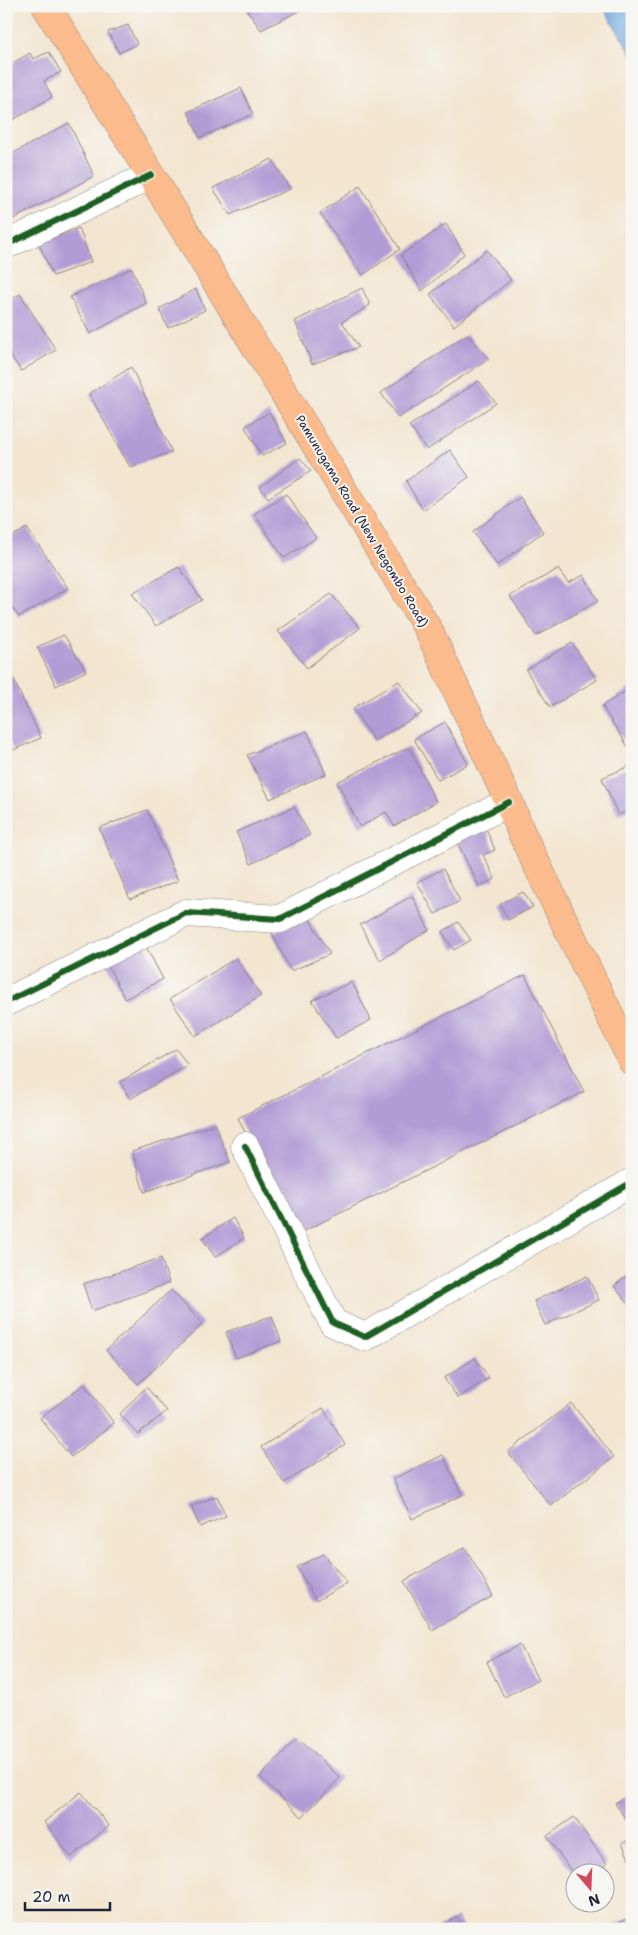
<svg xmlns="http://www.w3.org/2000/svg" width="638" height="1935" font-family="'Shantell Sans',sans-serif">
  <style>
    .water { fill: #6fa8df; stroke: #48658d }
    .building { fill: #b29cd6 }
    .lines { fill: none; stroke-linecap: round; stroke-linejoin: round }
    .minor-casing { stroke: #8a8485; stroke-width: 29 }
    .major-casing { stroke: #8a8485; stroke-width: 29 }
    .minor { stroke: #fff; stroke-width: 28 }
    .major { stroke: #fbbb8c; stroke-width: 28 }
    .cycleway-casing { stroke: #f6f6f2; stroke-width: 9 }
    .cycleway { stroke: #1b5e20; stroke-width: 6 }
    .labels { text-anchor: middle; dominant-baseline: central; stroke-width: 4; stroke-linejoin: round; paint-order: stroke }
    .street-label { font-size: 12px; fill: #22223b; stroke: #f6f6f2 }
  </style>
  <rect width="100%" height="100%" fill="#f6f6f2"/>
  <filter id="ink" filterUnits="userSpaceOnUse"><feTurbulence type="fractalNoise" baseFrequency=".02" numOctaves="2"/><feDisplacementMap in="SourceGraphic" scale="10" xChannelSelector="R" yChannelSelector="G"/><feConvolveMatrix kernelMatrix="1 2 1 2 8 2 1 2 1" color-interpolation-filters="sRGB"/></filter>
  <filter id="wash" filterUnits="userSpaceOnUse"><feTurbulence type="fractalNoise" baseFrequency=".0096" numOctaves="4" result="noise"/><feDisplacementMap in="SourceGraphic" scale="20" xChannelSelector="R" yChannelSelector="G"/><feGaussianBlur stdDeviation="1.12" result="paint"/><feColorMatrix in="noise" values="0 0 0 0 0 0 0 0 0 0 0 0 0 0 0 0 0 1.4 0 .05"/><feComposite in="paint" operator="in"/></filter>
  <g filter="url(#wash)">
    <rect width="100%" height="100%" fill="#f3e5cf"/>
    <path class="water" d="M602,6H632V54Z"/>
    <g id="blocks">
      <g class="building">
        <path d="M244,6H296L299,11L261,30Z"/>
        <path d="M128,25L137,44L119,53L108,32Z"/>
        <path d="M49,52L61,72L44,81L52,97L6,124V67L30,53L33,59Z"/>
        <path d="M241,88L253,114L200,138L188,112Z"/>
        <path d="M69,123L94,176L6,223V157Z"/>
        <path d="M272,159L290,189L230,215L213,188Z"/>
        <path d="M360,186L400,249L363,275L320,213Z"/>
        <path d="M446,224L464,254L422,291L401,255Z"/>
        <path d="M79,228L91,262L53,276L39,244Z"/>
        <path d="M487,250L511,280L454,326L430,294Z"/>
        <path d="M132,268L146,303L90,334L70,297Z"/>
        <path d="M362,288L370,305L342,322L359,347L312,364L295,321Z"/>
        <path d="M196,289L205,310L168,328L159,309Z"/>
        <path d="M20,294L56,350L21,371L6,349V302Z"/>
        <path d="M467,334L489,359L398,418L381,393Z"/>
        <path d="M131,367L172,452L130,467L89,394Z"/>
        <path d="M479,381L496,403L427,450L409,426Z"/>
        <path d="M269,412L287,443L262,456L245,427Z"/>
        <path d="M450,450L469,477L423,510L406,481Z"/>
        <path d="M300,458L311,471L268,498L260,487Z"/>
        <path d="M286,494L316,538L284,558L254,514Z"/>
        <path d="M520,497L543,532L497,565L473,532Z"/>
        <path d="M27,528L68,588L19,617L6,599V540Z"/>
        <path d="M179,567L202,600L156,626L132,593Z"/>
        <path d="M558,569L568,583L584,575L598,601L536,636L510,596Z"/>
        <path d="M331,594L360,628L307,668L278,631Z"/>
        <path d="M64,635L86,671L56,686L37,647Z"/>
        <path d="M572,643L597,680L550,707L526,670Z"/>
        <path d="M6,664L41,738L13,750L6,735Z"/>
        <path d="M399,681L422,713L374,741L353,708Z"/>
        <path d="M632,687V749L630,750L602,706Z"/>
        <path d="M445,722L468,764L438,780L414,739Z"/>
        <path d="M307,731L326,774L270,799L247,755Z"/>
        <path d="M409,747L436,802L394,826L386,812L360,827L337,782Z"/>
        <path d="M632,765V809L618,815L602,778Z"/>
        <path d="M294,807L310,835L251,864L236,832Z"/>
        <path d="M147,810L178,881L130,899L99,828Z"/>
        <path d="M484,824L495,850L483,855L495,879L479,886L454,836Z"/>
        <path d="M443,869L460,901L435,914L417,882Z"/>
        <path d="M523,892L533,907L508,920L500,904Z"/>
        <path d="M412,896L429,930L380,960L360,925Z"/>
        <path d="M309,918L330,954L291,971L272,933Z"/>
        <path d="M458,922L471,940L454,950L442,932Z"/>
        <path d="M144,943L163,979L125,999L106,962Z"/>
        <path d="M236,958L261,996L195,1036L170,999Z"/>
        <path d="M525,975L584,1092L296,1235L238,1118Z"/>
        <path d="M352,982L371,1020L336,1038L312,1000Z"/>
        <path d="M176,1049L188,1065L130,1099L120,1082Z"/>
        <path d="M215,1124L230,1162L144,1192L132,1151Z"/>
        <path d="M233,1218L244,1238L215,1257L202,1238Z"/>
        <path d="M161,1258L169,1283L92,1311L83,1284Z"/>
        <path d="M632,1272V1309L614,1286Z"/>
        <path d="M587,1276L599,1300L545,1325L534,1301Z"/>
        <path d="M171,1290L203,1324L138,1384L106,1350Z"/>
        <path d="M272,1316L281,1341L236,1358L226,1332Z"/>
        <path d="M475,1358L489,1378L458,1398L444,1378Z"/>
        <path d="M84,1384L114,1423L71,1457L40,1418Z"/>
        <path d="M146,1387L167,1411L138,1434L120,1414Z"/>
        <path d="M571,1403L614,1457L551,1506L508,1452Z"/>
        <path d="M323,1408L345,1445L284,1483L261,1447Z"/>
        <path d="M443,1455L462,1495L412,1519L393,1479Z"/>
        <path d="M217,1496L226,1516L200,1527L191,1506Z"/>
        <path d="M465,1547L493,1596L432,1630L404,1581Z"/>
        <path d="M324,1554L347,1583L316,1601L297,1567Z"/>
        <path d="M520,1645L538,1680L504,1697L487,1662Z"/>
        <path d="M298,1737L340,1778L302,1817L260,1777Z"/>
        <path d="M81,1792L109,1826L71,1857L44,1822Z"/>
        <path d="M632,1793V1822L629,1824L615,1803Z"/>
        <path d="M574,1817L607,1864L594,1872H576V1878L547,1836Z"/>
        <path d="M632,1839V1858L629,1859L622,1843Z"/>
        <path d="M632,1916V1929H606Z"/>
        <path d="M457,1917L464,1929H436Z"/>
      </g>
    </g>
  </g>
  <g filter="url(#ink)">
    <use href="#blocks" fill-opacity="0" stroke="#8a8485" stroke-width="1"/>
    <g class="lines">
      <defs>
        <g id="minor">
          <path d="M6,245L151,175"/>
          <path d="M6,1002L186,913L280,919L509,802"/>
          <path d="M245,1146L333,1323L365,1337L632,1182"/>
        </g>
        <path id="major" d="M46,6L151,175L428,629L509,802L521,832L632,1061"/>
      </defs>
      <use href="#minor" class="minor-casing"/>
      <use href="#major" class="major-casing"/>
      <use href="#minor" class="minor"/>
      <use href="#major" class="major"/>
      <defs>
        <g id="cycleway">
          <path d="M6,245L151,175"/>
          <path d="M6,1002L186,913L280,919L509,802"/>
          <path d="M245,1146L333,1323L365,1337L632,1182"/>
        </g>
      </defs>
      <use href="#cycleway" class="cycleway-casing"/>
      <use href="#cycleway" class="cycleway"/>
    </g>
  </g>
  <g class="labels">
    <g class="street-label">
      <text transform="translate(362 521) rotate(59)">Pamunugama Road (New Negombo Road)</text>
    </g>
  </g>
  <rect width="638" height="1935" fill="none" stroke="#f6f6f2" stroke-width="25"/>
  <g transform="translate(590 1888) rotate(161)"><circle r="24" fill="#f6f6f2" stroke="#a1a1a9"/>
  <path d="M0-4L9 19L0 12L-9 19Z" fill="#d1495b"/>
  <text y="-8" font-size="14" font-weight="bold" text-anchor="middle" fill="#22223b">N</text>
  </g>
  <path d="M25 1902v8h85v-8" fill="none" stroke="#22223b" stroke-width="2.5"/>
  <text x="32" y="1902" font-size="15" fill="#22223b" stroke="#f6f6f2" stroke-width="4" paint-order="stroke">20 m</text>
</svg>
